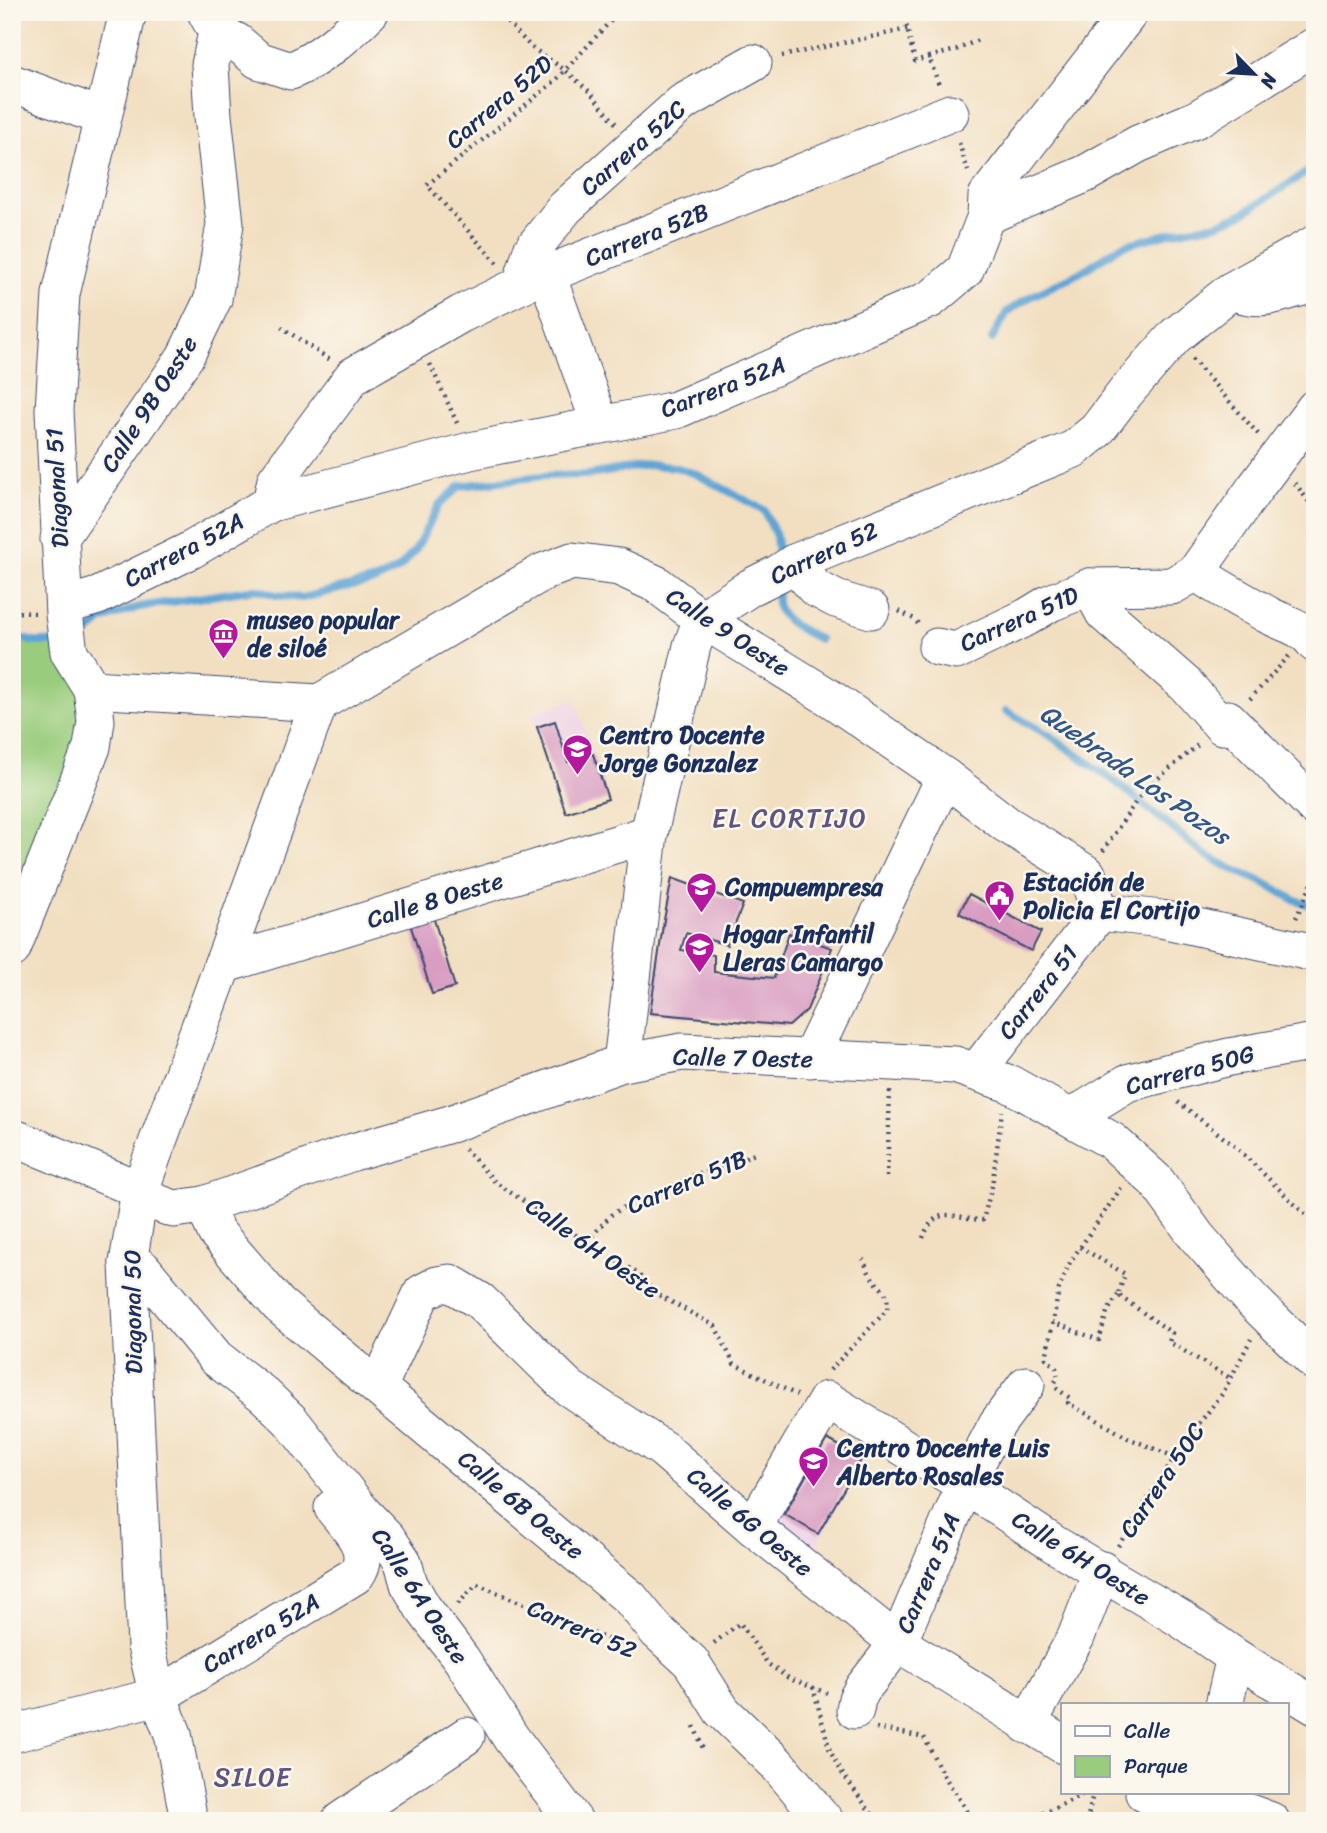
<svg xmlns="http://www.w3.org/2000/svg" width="1327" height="1833" font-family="Sriracha,sans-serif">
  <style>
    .built { fill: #eed0e7 }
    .green { fill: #99cc7c; stroke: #5a7e6d; stroke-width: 2 }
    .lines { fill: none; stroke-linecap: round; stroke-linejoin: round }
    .stream { stroke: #5fa4d5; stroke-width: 8 }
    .building { fill: #d99dc2 }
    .minor-casing { stroke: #3b496d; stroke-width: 39 }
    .path { stroke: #3b496d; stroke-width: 4.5; stroke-dasharray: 2 5; stroke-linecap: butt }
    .minor { stroke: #fff; stroke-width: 37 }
    .labels { text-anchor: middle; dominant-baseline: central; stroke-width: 5; stroke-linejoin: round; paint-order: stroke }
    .street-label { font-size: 24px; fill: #1b2f5e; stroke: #fbf7ec }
    .poi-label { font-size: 24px; font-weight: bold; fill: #1b2f5e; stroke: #fbf7ec; text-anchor: start }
    .water-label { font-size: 26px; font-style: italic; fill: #335888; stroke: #fbf7ec }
    .neighbourhood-label { font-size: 26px; letter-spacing: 2px; fill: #5e5681; stroke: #fbf7ec }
  </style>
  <rect width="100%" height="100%" fill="#fbf7ec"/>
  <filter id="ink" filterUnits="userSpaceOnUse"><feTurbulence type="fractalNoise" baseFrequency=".0143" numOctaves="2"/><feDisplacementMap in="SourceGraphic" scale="14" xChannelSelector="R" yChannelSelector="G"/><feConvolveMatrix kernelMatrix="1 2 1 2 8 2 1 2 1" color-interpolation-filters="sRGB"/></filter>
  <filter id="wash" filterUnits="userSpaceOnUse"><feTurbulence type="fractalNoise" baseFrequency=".00686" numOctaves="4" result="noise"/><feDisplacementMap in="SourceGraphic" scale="28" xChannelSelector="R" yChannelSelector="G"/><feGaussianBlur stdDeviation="1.57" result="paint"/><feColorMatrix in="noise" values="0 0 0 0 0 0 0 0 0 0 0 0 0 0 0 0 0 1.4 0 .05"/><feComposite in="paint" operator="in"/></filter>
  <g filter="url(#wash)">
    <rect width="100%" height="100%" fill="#f2dfc1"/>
    <g class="built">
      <path d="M575,699L608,799L566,813L532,713Z"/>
      <path d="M827,1439L862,1458L812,1556L764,1519L816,1440Z"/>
    </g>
    <path class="green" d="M12,635L34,642H54L92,689L12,949Z"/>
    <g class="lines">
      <g class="stream">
        <path d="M992,339L1007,312L1030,297L1081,272L1121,246L1173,232L1217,224L1242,214L1315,167"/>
        <path d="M778,586C778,591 776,598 777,603C781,622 804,631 819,639"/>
        <path d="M88,633L102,620L139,607L256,589L276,595L302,598L376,580L398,569L415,551L439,505L460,486L542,476L588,475L648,465L675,467L696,474L764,510L776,536L778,554"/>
        <path d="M12,635L34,642H54"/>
        <path d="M1006,711L1052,737L1117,783L1204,854L1236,871L1263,882L1293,899L1315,907"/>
      </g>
    </g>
    <g id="blocks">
      <g class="building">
        <path d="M555,721L568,762L593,754L608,799L566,813L537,727Z"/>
        <path d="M672,878L743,904L727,945L686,933L681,950L714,955V972L774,978L789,933L832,948L807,1010L789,1026L650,1013L663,925Z"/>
        <path d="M969,894L1041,932L1031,951L959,913Z"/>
        <path d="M430,907L455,987L432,994L407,914Z"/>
        <path d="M827,1439L862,1458L818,1534L784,1514Z"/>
      </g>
    </g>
  </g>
  <g filter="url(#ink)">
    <use href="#blocks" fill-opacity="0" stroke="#3b496d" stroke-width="2"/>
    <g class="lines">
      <defs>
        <g id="minor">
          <path d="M217,32L237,42L258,60L291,71C322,57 346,36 370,12"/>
          <path d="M12,83L102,117"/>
          <path d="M986,216L987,196L1130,12"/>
          <path d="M547,275L600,424"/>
          <path d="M521,285L532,250L565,208L682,103L753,63"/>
          <path d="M1231,291C1271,305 1278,290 1315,285"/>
          <path d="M271,503L276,480L353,376L461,314L525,283L950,113"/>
          <path d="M59,539L185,357L213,299L225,224L213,116L210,65L217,32L206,12"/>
          <path d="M794,563L815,588L836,599L871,610"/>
          <path d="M1196,572C1219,589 1244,601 1268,615C1285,624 1304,627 1315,644"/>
          <path d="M1090,587L1104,613L1186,685L1222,726"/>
          <path d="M64,606L98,596L191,550L271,503L470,451L676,410L931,299L965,270L986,216L1085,174L1138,144L1197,119L1315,46"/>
          <path d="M937,647L956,651L1027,617L1050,603L1090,587L1172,586L1196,572L1255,488L1315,408"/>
          <path d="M92,689L319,703L543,572L572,561L619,567L656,584L702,619L830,698L945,777L1006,824L1087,874L1100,912L1161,919L1315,953"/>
          <path d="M1228,719L1315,807"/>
          <path d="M12,949L92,747L96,721L92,689L69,652L64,614L54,410L61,294L128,12"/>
          <path d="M222,965L649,834"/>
          <path d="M810,1059L945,777"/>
          <path d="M622,1063L649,834L692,646L702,619L751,587L779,573L794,563L1074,449L1097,430L1126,392L1175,336L1231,291L1315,244"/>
          <path d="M976,1072L1100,912"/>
          <path d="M1072,1117L1127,1083L1229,1057L1315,1042"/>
          <path d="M12,1137L140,1190L157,1203L174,1209L204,1205L353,1152L450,1124L622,1063L682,1052L955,1065L1010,1084L1112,1141L1156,1181L1197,1237L1253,1301L1315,1362"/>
          <path d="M204,1205L216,1232L279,1305L630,1598L657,1631L691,1662L722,1711L776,1763L825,1821"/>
          <path d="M128,1263L142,1268L216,1358L264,1395L291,1421L362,1512L387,1538L403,1562L409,1584L423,1608L462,1660L511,1738L574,1821"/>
          <path d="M378,1387L422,1293L437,1285L450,1283L480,1301L569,1388L663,1449L753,1527L898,1643L1063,1745"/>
          <path d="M753,1527L827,1400L965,1485L1054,1544L1181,1619L1235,1657L1315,1706"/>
          <path d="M1224,1705L1235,1657"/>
          <path d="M855,1710L857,1699L863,1688L898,1643L965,1485L997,1424L1026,1385"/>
          <path d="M1027,1725L1076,1637L1102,1570"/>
          <path d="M12,1734L158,1696L356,1575C374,1549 349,1529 333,1508"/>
          <path d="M1144,1793L1157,1799L1202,1795L1271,1821"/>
          <path d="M189,1821L173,1734L158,1696L146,1646L128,1263L140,1190L319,703"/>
          <path d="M340,1821L466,1736"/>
        </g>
      </defs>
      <use href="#minor" class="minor-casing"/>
      <g class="path">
        <path d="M498,12L531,47L565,70L591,93L616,124"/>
        <path d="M903,12L915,61L929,57L939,85"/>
        <path d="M782,56L908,29"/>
        <path d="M929,57L956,50L980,39"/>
        <path d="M959,143L968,171"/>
        <path d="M497,263L427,185L555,81L619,12"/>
        <path d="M281,327L330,360"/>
        <path d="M1192,359L1258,434"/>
        <path d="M430,364L457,423"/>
        <path d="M1295,483L1315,510"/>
        <path d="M899,611L914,619L920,626"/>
        <path d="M12,612L36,613"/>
        <path d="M1250,699L1289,656"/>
        <path d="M1139,798L1155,781L1199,744"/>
        <path d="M1103,851L1135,803"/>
        <path d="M1296,918L1315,877"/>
        <path d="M1178,1102L1237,1148L1315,1224"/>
        <path d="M465,1149L496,1183L608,1256L637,1273L655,1293L715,1326L734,1364L797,1395"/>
        <path d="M887,1177L890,1091"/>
        <path d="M923,1238C936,1202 957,1219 983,1220L992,1186L1002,1111"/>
        <path d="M587,1241L611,1215L629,1204L665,1191L692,1176L758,1153"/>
        <path d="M1080,1247L1125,1274L1118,1295L1172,1333L1169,1342L1230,1378"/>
        <path d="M1052,1322L1099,1340L1107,1312L1118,1295"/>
        <path d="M830,1370L887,1310C889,1292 884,1292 874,1280C869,1274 866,1266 863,1259"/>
        <path d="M1055,1382L1058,1377L1056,1368L1046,1358L1059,1289L1070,1262L1121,1188"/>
        <path d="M1056,1388L1070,1398L1068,1403L1128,1438L1175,1457"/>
        <path d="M1118,1546L1183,1444L1223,1393L1251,1339"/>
        <path d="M458,1604L477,1584L633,1650"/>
        <path d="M714,1643L740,1623L768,1664L790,1679L827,1693"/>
        <path d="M813,1687L830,1751L842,1773L877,1821"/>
        <path d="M694,1726L704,1751"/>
        <path d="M876,1728L924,1737L941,1771L973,1821"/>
        <path d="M1023,1821L1056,1808L1085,1793"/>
        <path d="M1087,1821L1093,1793"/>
      </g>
      <use href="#minor" class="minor"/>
    </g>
  </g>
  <defs>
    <symbol id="museum-pin" viewBox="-11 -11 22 30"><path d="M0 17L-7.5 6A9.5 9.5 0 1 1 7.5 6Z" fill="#b5179e" stroke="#fbf7ec"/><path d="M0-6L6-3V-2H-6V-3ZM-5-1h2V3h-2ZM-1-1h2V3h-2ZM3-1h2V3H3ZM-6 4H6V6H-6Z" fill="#fff"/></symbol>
    <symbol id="school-pin" viewBox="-11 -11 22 30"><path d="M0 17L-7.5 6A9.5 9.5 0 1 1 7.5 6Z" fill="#b5179e" stroke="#fbf7ec"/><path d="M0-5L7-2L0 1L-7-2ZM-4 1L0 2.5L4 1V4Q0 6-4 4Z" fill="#fff"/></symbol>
    <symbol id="civic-pin" viewBox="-11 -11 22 30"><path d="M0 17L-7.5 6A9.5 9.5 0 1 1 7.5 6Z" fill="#b5179e" stroke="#fbf7ec"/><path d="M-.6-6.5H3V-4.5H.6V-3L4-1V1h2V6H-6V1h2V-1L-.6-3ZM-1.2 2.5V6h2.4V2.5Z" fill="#fff"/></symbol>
  </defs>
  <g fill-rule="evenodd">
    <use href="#museum-pin" x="206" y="616" width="35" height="47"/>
    <use href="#school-pin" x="560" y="732" width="35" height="47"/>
    <use href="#school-pin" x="684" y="870" width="35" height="47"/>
    <use href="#civic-pin" x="982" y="878" width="35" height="47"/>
    <use href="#school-pin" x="682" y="930" width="35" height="47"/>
    <use href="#school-pin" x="796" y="1444" width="35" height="47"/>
  </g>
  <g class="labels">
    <g class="street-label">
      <text transform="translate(499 102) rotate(-40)">Carrera 52D</text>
      <text transform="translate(633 148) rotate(-41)">Carrera 52C</text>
      <text transform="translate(647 235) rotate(-22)">Carrera 52B</text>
      <text transform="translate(723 387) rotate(-21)">Carrera 52A</text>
      <text transform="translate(149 404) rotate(-57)">Calle 9B Oeste</text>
      <text transform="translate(57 488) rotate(-93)">Diagonal 51</text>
      <text transform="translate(184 550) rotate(-28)">Carrera 52A</text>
      <text transform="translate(824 553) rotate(-25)">Carrera 52</text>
      <text transform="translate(1019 619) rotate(-24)">Carrera 51D</text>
      <text transform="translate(728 632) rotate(33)">Calle 9 Oeste</text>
      <text transform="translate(435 900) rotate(-17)">Calle 8 Oeste</text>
      <text transform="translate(1038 992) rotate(-52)">Carrera 51</text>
      <text transform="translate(743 1058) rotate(1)">Calle 7 Oeste</text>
      <text transform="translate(1190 1070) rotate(-15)">Carrera 50G</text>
      <text transform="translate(687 1182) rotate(-23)">Carrera 51B</text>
      <text transform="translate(593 1248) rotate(35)">Calle 6H Oeste</text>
      <text transform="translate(133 1312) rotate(-91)">Diagonal 50</text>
      <text transform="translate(1162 1480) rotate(-56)">Carrera 50C</text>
      <text transform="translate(521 1505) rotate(40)">Calle 6B Oeste</text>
      <text transform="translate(750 1522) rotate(40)">Calle 6G Oeste</text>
      <text transform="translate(1081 1558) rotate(32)">Calle 6H Oeste</text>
      <text transform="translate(928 1573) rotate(-67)">Carrera 51A</text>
      <text transform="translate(420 1596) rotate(57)">Calle 6A Oeste</text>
      <text transform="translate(582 1629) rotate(23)">Carrera 52</text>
      <text transform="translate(261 1633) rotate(-31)">Carrera 52A</text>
    </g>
    <g class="poi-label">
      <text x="247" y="620">museo popular<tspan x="247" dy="28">de siloé</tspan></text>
      <text x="600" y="735">Centro Docente<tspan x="600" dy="28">Jorge Gonzalez</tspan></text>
      <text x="1023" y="882">Estación de<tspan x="1023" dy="28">Policia El Cortijo</tspan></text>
      <text x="725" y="887">Compuempresa</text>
      <text x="723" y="934">Hogar Infantil<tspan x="723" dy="28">Lleras Camargo</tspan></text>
      <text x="837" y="1448">Centro Docente Luis<tspan x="837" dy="28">Alberto Rosales</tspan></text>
    </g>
    <g class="water-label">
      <text transform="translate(1135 774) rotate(35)">Quebrada Los Pozos</text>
    </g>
    <g class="neighbourhood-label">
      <text x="790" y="818">EL CORTIJO</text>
      <text x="253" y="1777">SILOE</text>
    </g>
  </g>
  <rect width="1327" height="1833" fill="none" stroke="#fbf7ec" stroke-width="42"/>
  <rect x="1061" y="1703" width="228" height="91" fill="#fbf7ec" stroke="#a1a7b3" stroke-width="2"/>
  <rect x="1075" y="1726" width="35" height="10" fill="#ffffff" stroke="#a1a7b3" stroke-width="2"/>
  <text x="1124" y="1738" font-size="21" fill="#1b2f5e">Calle</text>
  <rect x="1075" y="1756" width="35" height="21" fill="#99cc7c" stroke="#a1a7b3" stroke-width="2"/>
  <text x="1124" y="1773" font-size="21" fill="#1b2f5e">Parque</text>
  <g transform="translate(1254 74) rotate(115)" stroke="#fbf7ec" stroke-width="5" paint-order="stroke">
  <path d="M0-5L12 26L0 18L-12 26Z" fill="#1b2f5e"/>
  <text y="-10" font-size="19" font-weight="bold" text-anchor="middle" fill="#1b2f5e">N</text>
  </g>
</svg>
